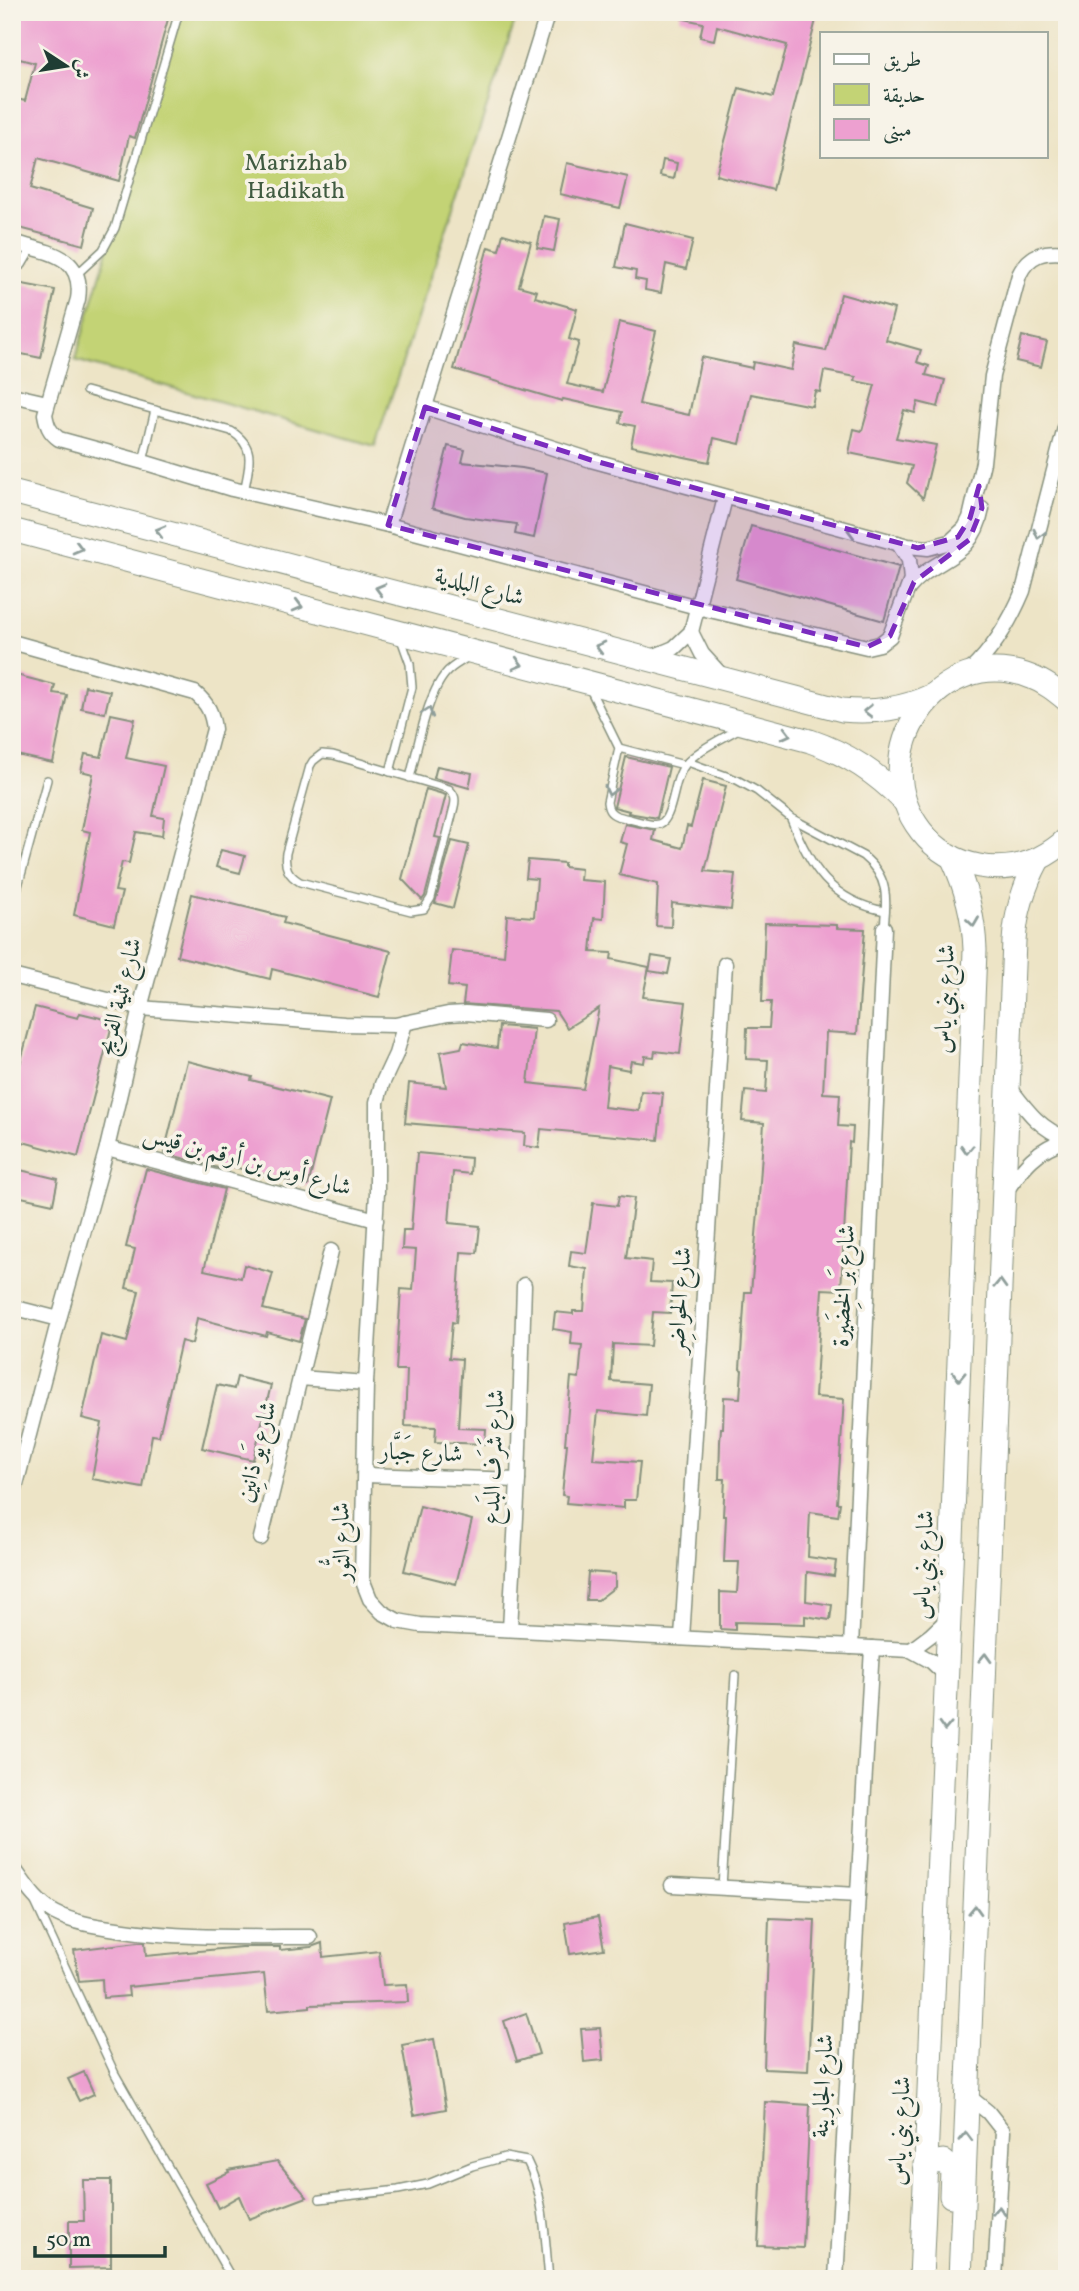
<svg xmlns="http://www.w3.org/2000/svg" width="1079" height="2291" font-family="Vollkorn,Amiri,serif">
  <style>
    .green { fill: #c3d375; stroke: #718854; stroke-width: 2 }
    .building { fill: #eda0d0 }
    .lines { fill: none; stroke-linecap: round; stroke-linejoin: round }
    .lane-casing { stroke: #86907d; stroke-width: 10 }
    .street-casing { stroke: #86907d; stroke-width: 17 }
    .primary-casing { stroke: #86907d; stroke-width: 25 }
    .lane { stroke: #fff; stroke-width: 7 }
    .street { stroke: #fff; stroke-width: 14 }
    .primary { stroke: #fff; stroke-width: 23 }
    .oneway { stroke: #8f9e9a }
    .marked { fill: #7b2cbf; fill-opacity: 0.2; stroke: #7b2cbf; stroke-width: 5; stroke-dasharray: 14 9; stroke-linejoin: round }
    .labels { text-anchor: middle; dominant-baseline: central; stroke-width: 7; stroke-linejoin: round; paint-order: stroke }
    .park-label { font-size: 24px; fill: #405b41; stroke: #f7f3e8 }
    .street-label { font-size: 24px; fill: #1f3d34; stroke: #f7f3e8 }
  </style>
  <rect width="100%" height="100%" fill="#f7f3e8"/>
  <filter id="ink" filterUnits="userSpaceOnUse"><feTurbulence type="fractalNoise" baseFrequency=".0143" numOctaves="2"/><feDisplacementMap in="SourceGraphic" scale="14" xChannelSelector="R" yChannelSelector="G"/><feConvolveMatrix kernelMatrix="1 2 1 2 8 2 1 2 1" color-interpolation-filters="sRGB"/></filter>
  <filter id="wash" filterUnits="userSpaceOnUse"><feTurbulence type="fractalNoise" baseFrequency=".00686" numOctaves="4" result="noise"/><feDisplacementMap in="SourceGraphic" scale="28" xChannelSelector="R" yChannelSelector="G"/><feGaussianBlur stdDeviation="1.57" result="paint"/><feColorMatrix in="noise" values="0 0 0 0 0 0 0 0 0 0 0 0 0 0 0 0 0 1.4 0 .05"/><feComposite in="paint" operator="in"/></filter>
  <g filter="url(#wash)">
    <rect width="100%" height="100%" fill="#ede4c6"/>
    <path class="green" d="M179,12H518L375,446L75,360Z"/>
    <g id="blocks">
      <g class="building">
        <path d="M12,12H128L141,16L142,12H170L135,138L129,136L119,181L38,158L30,189L93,208L84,245L12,226V106H14L17,99L25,101L35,63L12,57Z"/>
        <path d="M681,12H818L773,190L716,175L739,88L773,97L787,45L717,26L714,40L700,37L703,23L680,18Z"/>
        <path d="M663,160L677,163L674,179L660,176Z"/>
        <path d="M567,163L628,177L620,208L560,194Z"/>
        <path d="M544,216L560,219L554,251L537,248Z"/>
        <path d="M625,223L693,240L686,269L666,264L661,293L645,290L646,281L635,279L636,271L616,267Z"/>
        <path d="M503,234L531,242L519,286L537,291L535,297L577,309L569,339L579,342L567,384L603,392L619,322L656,331L639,404L689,415L701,357L752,368L753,362L791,370L796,345L826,351L841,294L894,309L886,340L921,350L917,362L929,366L926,375L945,380L938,407L918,402L915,413L904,410L896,438L936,445L923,498L907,483L912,466L849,453L854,429L862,431L875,385L855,381L856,377L824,371L820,392L815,391L812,406L751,394L740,444L714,438L709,462L631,446L635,426L620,423L622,412L563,399L562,401L454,369L488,247L499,250Z"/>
        <path d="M12,282L55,290L41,358L12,352Z"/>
        <path d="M1022,336L1047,342L1041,367L1016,361Z"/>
        <path d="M448,446L465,450L462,462L522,468L547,473L534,538L515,534L517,524L465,517L432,508Z"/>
        <path d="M751,526L899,567L884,621L736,579Z"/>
        <path d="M12,674L55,685L53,693L67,695L53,763L12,754Z"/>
        <path d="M85,686L110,691L105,713L81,708Z"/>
        <path d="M111,714L135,719L126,758L164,766L153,816L164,818L162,836L136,832L129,863L122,862L115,891L122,892L114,925L74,915L90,832L82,830L93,774L81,771L85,754L101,757Z"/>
        <path d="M626,757L669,767L657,818L628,813L629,811L614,807Z"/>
        <path d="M437,766L472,773L469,788L434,778Z"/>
        <path d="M703,780L726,786L705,871L735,874L731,910L672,903L671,927L656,926L658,884L619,875L627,844L620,842L625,824L655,830L653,840L682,848L687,826L691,827Z"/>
        <path d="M426,789L446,795L435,837L440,838L425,896L422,900L402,879Z"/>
        <path d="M452,841L469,845L453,908L435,903Z"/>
        <path d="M221,850L245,856L240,873L216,867Z"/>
        <path d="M528,860L564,863V867L581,869L580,880L605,882L603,919L594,918L591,952L612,953L611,959L649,967L643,997L686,1002L680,1054L655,1051L654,1057L645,1056L644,1063L631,1061L629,1070L608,1066L604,1107L639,1111L641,1091L663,1093L658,1140L541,1129L539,1148L524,1146L525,1133L405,1123L409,1083L446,1087L440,1052L461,1048L463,1042L497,1048L499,1026L534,1029L528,1083L583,1089L599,1008L567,1028L556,1011L463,1004L465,988L448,986L452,950L504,956L507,915L534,917L537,879L526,878Z"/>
        <path d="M192,894L285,917L283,923L391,951L379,997L272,969L270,979L177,956Z"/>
        <path d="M765,923L837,925V928L865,929L857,1034L826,1032L823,1093L840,1094L838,1126L853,1127L852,1143L849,1142L841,1290L822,1289L815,1397L844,1399L837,1503H840L838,1516L810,1512L808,1557L836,1561L834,1576L807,1572L806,1601L832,1605L830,1620L805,1616V1624L735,1622V1630L720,1629V1592L737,1593L739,1562H724L726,1516H723L725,1479H719L720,1442L721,1428H723L724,1397L740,1398L742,1370L740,1369L745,1292H751L758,1212L764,1123L742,1121L745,1091L766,1093L768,1060L746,1059L747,1028H769L771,1002H762Z"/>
        <path d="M652,956L671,959L668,974L649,971Z"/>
        <path d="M35,1007L78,1018L80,1013L113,1021L78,1157L12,1139V1095Z"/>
        <path d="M187,1061L252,1077L251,1080L330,1100L308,1186L230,1166L229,1171L164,1153Z"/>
        <path d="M417,1153L471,1158L470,1174L453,1172L449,1223L480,1226L477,1253L461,1252L456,1323L452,1322L449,1358L462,1359L458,1428L486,1429L485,1444L435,1442L436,1427L405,1426L407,1370H396L401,1289L413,1290L416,1250L402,1249L403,1230H411Z"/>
        <path d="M12,1168L58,1179L53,1204L12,1195Z"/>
        <path d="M146,1169L224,1189L204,1270L241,1278L244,1265L273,1273L263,1309L305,1319L299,1341L267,1332L266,1336L197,1318L192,1344L181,1341L159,1436L152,1435L143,1488L92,1479L102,1423L82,1418L101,1335L127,1342L139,1291L126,1288L135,1249L126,1247Z"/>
        <path d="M619,1196L634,1198L626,1258L652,1261L650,1282L672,1283L670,1313L653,1312L650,1346L613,1344L611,1381L649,1384L646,1416L598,1411L593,1459L640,1462L636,1500H624V1508L566,1503L567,1496L562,1495L567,1444H565L571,1377L579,1378L582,1345L571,1344L572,1332L553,1329L555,1312L573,1314V1311H584L587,1269L569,1266L571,1251L586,1253L593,1203L617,1206Z"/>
        <path d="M237,1377L271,1385L253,1460L202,1448L217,1385L234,1389Z"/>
        <path d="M420,1506L472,1520L456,1584L404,1571Z"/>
        <path d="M588,1572L615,1574V1587L598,1600H586Z"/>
        <path d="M598,1917L604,1949L570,1954L565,1923Z"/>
        <path d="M769,1918L815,1920L808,2071L764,2069Z"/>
        <path d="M138,1942H145L146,1956L241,1947H280V1950L311,1947L322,1943L323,1957L379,1951L383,1985L407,1984L408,2002L310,2005V2007L268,2011L264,1974L128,1987L129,1996L103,1998L102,1979L79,1981L74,1950Z"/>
        <path d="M526,2013L539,2054L517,2061L504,2021Z"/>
        <path d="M600,2028L603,2060L584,2062L581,2029Z"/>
        <path d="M434,2039L446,2109L414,2115L402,2045Z"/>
        <path d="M84,2072L94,2094L79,2101L68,2079Z"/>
        <path d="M765,2102L810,2105L803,2248L758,2246Z"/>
        <path d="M277,2161L307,2197L249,2219L239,2196L218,2208L206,2183L229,2172L228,2170Z"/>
        <path d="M83,2180H111V2267L69,2268V2221H84Z"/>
      </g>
    </g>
  </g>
  <g filter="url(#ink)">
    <use href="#blocks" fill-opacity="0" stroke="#86907d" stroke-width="2"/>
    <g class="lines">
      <defs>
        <g id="lane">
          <path d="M12,267L22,265L32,248"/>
          <path d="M77,274L103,250L115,228L179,12"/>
          <path d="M86,391L231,431C257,447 249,466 244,492"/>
          <path d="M143,462L155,410"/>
          <path d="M590,689L619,748L607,802C608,810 610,813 617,816C664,827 664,836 676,785C678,778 680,771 685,765C698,749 722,739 740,728"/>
          <path d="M619,748L684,765"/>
          <path d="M322,754L333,755L449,789C455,795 456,799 454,807L431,898L424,909L411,911L300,882C288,875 284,867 286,853L310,766L313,761Z"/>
          <path d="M688,762L737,780L757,791L791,818L863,856C889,877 887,897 884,928"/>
          <path d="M390,772L412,687L410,664L400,636"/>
          <path d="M410,778C417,750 427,694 446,673C452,666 461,662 468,657"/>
          <path d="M791,819C810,867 831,901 885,911"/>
          <path d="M12,908L47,780"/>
          <path d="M722,1887L735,1675"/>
          <path d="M35,1902L115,2074L232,2279"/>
          <path d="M320,2199L398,2190L428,2184L472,2166L505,2157L527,2161C545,2196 545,2241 549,2279"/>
        </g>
        <g id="street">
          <path d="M12,242C45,252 85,254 78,299L45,414C47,425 49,432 59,439L143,462L232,489L388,525L697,607L867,647L880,644L890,636L911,580L909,560L898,543"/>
          <path d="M12,395L47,403"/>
          <path d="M425,407L591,460L908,546L928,548L950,542L965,528L970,518L983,462L992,376L1019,275C1029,254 1045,250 1067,253"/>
          <path d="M388,525L548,12"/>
          <path d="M908,589C935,555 972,562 982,509"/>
          <path d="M691,632L702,654L722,676"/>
          <path d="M12,642L195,693C208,704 212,713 214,729L140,1008L107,1148L59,1319L12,1500"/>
          <path d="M650,658L674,648L691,632L725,498"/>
          <path d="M969,672C994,649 1010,622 1023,591L1067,420"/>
          <path d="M12,976L140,1008L344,1024L395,1025L448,1014L466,1013L546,1020"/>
          <path d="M405,1023L396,1054L382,1084L377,1102V1193L366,1383L362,1579L370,1599L382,1612L398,1621L420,1625L911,1650L931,1661L947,1676"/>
          <path d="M1009,1087C1025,1108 1040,1130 1067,1138"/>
          <path d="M107,1148L376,1220"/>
          <path d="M1006,1191C1023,1167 1037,1148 1067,1140"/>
          <path d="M12,1307L59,1319"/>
          <path d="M300,1378L366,1383"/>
          <path d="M365,1475L518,1480"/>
          <path d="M261,1538L331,1251"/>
          <path d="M510,1629L518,1480L524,1285"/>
          <path d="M682,1638L725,964"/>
          <path d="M851,1647L884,928"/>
          <path d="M911,1650L931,1635L949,1618"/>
          <path d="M12,1866C25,1884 35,1902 55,1913C74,1923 97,1926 117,1929C181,1939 246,1937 310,1937"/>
          <path d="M672,1885L858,1895"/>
          <path d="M967,2095L988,2112L1003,2131L995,2279"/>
          <path d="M836,2279L872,1648"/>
        </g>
        <g id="primary">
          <path d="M12,492L842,710C875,713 903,709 933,695"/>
          <path d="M12,530L810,741C848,754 876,773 904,801"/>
          <path d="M1067,700C1056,691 1045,682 1031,677C938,641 862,755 921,831C936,850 956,862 979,866C1012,872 1042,862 1067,839"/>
          <path d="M925,2164L943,2161L952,2169L951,2196"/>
          <path d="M921,2279L949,1618L975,950C974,917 966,887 952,857"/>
          <path d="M960,2279L1014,941C1016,911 1024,886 1038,860"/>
        </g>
      </defs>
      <use href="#lane" class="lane-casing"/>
      <use href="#street" class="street-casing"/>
      <use href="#primary" class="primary-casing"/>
      <use href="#lane" class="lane"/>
      <use href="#street" class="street"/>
      <use href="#primary" class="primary"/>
    </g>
    <defs><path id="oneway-chevron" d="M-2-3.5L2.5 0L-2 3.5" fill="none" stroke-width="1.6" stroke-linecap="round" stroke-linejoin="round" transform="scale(1.75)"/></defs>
    <g class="oneway">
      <use href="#oneway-chevron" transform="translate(160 531) rotate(-165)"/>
      <use href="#oneway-chevron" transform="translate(852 531) rotate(-165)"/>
      <use href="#oneway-chevron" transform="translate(1039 534) rotate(104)"/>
      <use href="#oneway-chevron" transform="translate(78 548) rotate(15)"/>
      <use href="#oneway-chevron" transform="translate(380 589) rotate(-165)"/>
      <use href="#oneway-chevron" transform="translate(298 606) rotate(15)"/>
      <use href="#oneway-chevron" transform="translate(600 647) rotate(-165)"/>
      <use href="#oneway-chevron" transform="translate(518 664) rotate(15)"/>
      <use href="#oneway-chevron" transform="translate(868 711) rotate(179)"/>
      <use href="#oneway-chevron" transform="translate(428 712) rotate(-72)"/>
      <use href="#oneway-chevron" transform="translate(786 734) rotate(14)"/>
      <use href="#oneway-chevron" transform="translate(610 791) rotate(103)"/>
      <use href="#oneway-chevron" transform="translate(973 922) rotate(82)"/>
      <use href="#oneway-chevron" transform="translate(967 1149) rotate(92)"/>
      <use href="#oneway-chevron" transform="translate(1000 1284) rotate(-88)"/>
      <use href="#oneway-chevron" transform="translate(959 1376) rotate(92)"/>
      <use href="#oneway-chevron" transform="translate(985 1658) rotate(-88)"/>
      <use href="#oneway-chevron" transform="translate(945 1726) rotate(92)"/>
      <use href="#oneway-chevron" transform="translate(975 1910) rotate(-88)"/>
      <use href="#oneway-chevron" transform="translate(966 2137) rotate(-89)"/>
      <use href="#oneway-chevron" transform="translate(999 2211) rotate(-88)"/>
    </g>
  </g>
  <path class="marked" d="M425,407L591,460L918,548L958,537L970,518L979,486L982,508L969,540L914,582L890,636L867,647L388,525Z"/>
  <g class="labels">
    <g class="park-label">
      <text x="296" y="164">Marizhab<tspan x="296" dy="28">Hadikath</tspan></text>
    </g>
    <g class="street-label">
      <text transform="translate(479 588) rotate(15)">شارع البلدية</text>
      <text transform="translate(121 997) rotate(-76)">شارع ثنية الفريج</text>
      <text transform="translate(946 999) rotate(-88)">شارع بني ياس</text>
      <text transform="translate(247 1162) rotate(15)">شارع أوس بن أرقم بن قيس</text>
      <text transform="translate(845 1286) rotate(-87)">شارع بَر الخِضَيرة</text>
      <text transform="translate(681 1300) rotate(-86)">شارع الحواضِر</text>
      <text transform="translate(258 1452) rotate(-76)">شارع يَو ذانِين</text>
      <text transform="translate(421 1454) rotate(2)">شارع جَبَّار</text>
      <text transform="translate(495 1457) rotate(-88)">شارع شَرَف البَدع</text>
      <text transform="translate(343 1542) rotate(-91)">شارع النُّور</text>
      <text transform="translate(925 1565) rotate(-88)">شارع بني ياس</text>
      <text transform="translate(824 2086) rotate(-87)">شارع الجارِينة</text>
      <text transform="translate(901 2131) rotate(-87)">شارع بني ياس</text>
    </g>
  </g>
  <rect width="1079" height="2291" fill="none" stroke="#f7f3e8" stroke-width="42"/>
  <rect x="820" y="32" width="228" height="126" fill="#f7f3e8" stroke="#a1aaa0" stroke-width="2"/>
  <rect x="834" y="54" width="35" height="10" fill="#ffffff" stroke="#a1aaa0" stroke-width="2"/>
  <text x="883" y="66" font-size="21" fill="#1f3d34">طريق</text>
  <rect x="834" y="84" width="35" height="21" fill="#c3d375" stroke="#a1aaa0" stroke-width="2"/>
  <text x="883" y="102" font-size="21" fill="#1f3d34">حديقة</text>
  <rect x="834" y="119" width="35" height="21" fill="#eda0d0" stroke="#a1aaa0" stroke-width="2"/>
  <text x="883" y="136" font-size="21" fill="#1f3d34">مبنى</text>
  <g transform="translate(66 66) rotate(102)" stroke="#f7f3e8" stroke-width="5" paint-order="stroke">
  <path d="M0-5L12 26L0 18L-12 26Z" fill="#1f3d34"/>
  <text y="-10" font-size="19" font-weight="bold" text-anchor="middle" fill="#1f3d34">ش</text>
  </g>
  <path d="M35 2246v10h130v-10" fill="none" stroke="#1f3d34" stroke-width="3.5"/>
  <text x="46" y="2246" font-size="21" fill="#1f3d34" stroke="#f7f3e8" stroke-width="5" paint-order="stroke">50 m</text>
</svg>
